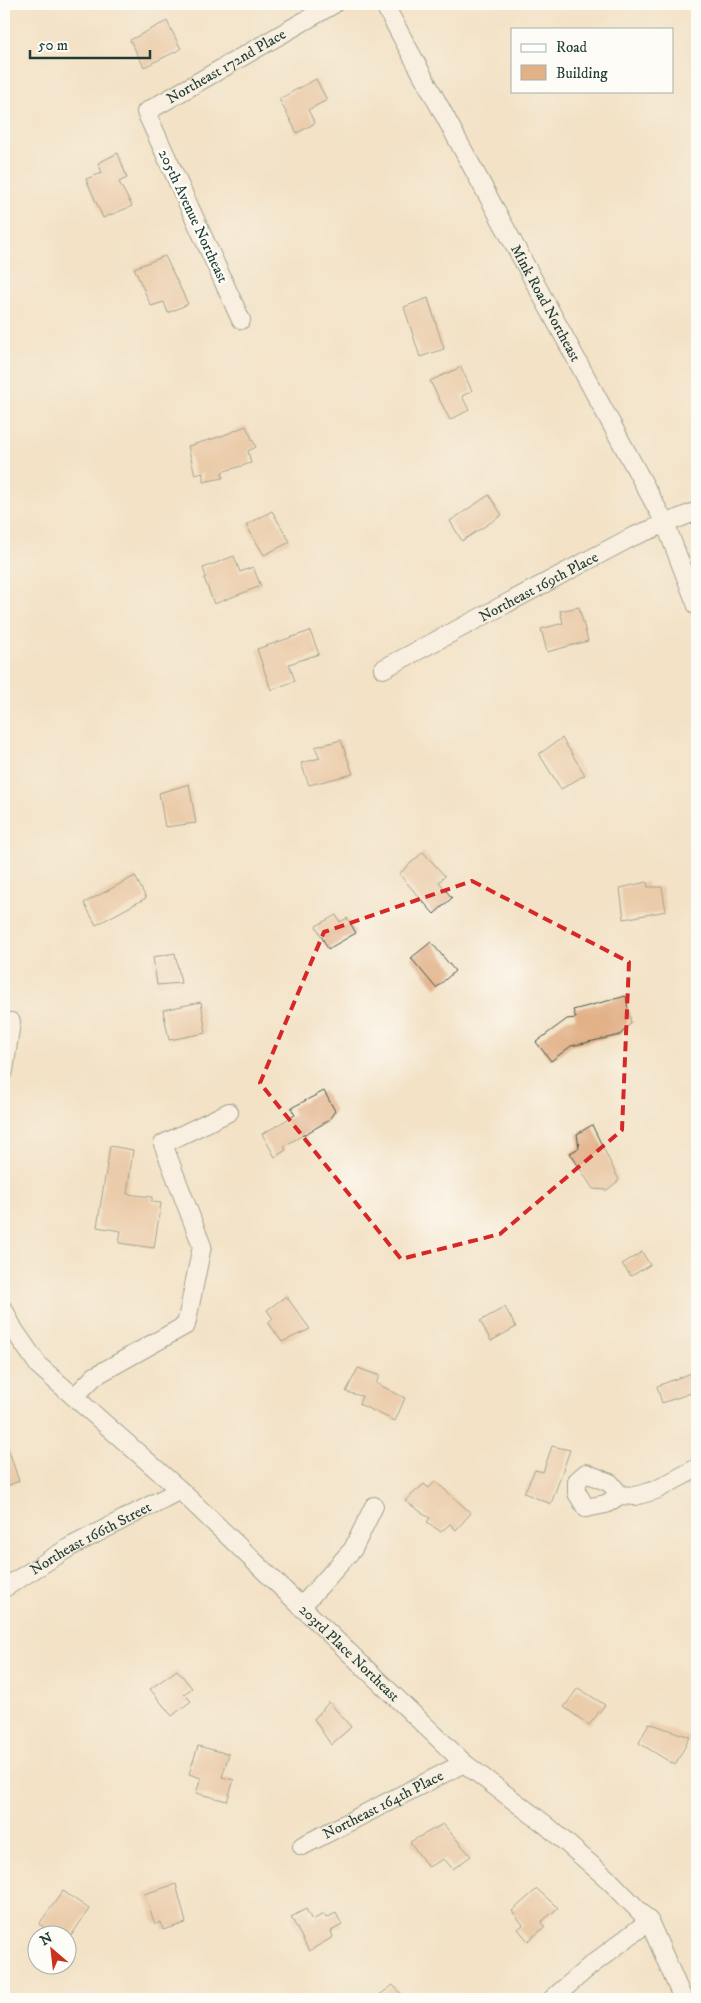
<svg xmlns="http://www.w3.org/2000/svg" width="701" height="2003" font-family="'IM FELL DW Pica',serif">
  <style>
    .building { fill: #e2b188 }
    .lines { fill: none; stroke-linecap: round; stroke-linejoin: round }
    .minor-casing { stroke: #3f564a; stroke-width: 20 }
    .minor { stroke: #fff; stroke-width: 18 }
    .marked { fill: none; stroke: #d62828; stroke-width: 4; stroke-dasharray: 10 6; stroke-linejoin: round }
    .labels { text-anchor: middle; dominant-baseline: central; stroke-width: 5; stroke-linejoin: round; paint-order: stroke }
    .street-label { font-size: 15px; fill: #1f3d34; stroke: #fdfcf7 }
  </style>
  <rect width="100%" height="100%" fill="#fdfcf7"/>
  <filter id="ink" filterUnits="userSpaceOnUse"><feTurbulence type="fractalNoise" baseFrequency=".02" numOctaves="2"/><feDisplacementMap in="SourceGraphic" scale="10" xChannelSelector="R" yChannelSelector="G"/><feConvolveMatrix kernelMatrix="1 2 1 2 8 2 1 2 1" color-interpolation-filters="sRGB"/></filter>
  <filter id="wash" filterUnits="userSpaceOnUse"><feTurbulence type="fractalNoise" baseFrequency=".0096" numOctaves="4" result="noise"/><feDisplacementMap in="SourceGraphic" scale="20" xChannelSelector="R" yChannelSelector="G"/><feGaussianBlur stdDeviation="1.12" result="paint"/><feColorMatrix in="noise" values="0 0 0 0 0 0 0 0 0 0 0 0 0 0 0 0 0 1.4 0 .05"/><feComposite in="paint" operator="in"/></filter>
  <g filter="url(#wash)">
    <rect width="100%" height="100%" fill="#f3e2c6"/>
    <g id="blocks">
      <g class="building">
        <path d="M167,21L181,49L144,67L130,40Z"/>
        <path d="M316,79L327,100L308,110L315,123L297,133L279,99Z"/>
        <path d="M118,153L127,178L119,182L132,206L103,218L86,179L102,173L98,163Z"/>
        <path d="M165,256L188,304L168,313L164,302L151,306L134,268Z"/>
        <path d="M428,298L444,349L420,357L404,307Z"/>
        <path d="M461,367L472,391L462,396L469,410L450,420L430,381Z"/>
        <path d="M246,426L256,447L248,451L251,463L222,472L223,478L203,482V473L195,475L188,446L222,436Z"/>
        <path d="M489,495L502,515L462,541L450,521Z"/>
        <path d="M272,511L290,542L264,555L246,525Z"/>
        <path d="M234,556L240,572L253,567L261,586L214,604L204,578L206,577L203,568Z"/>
        <path d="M579,607L588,641L547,652L541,629L563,623L560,611Z"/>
        <path d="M310,631L319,654L289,664L295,681L271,690L257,649Z"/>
        <path d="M562,738L585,775L561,789L539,754Z"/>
        <path d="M341,740L353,774L309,785L301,763L320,758L315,747Z"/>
        <path d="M189,784L196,823L165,827L159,793Z"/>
        <path d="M423,852L445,876L439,882L452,898L434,914L399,874Z"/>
        <path d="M135,876L146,898L96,925L84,903Z"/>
        <path d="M647,882L648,887H662L666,911L624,919L620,888Z"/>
        <path d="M336,915L340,922L347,918L356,933L328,949L316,926Z"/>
        <path d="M431,942L455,971L436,988L411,958Z"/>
        <path d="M175,953L181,983L157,985L153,957Z"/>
        <path d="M626,996L631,1023L620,1035L571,1046L551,1061L536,1042L567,1019L576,1018L573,1010Z"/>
        <path d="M201,1002L206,1033L169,1040L163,1010Z"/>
        <path d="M324,1091L335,1111L328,1121L284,1146L286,1150L275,1157L262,1134L295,1115L291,1108Z"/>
        <path d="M592,1125L619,1180L607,1190L593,1189L570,1153L579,1148L577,1134Z"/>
        <path d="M110,1146L133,1150L127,1194L152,1197V1202L161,1203L154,1248L119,1243L121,1231L97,1227Z"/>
        <path d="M642,1252L650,1265L631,1276L622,1264Z"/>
        <path d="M286,1296L310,1329L282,1342L268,1322L273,1319L267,1310Z"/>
        <path d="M505,1307L516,1327L491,1341L480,1321Z"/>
        <path d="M358,1368L380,1376L376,1383L405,1398L395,1421L359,1404L362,1396L346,1392Z"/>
        <path d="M697,1371V1391L662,1403L657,1386Z"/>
        <path d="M4,1442H6L19,1481L4,1487Z"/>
        <path d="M552,1446L570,1450L551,1504L524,1493L535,1470L543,1472Z"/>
        <path d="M435,1481L471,1513L456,1530L450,1524L441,1532L427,1522L430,1518L405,1501L424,1484L429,1488Z"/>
        <path d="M177,1670L192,1688L184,1694L191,1701L172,1716L150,1689Z"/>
        <path d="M578,1688L605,1705L589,1725L564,1707Z"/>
        <path d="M329,1702L351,1727L331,1745L314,1719Z"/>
        <path d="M649,1723L690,1737L675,1765L639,1743Z"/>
        <path d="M198,1746L229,1754L222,1777L234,1780L227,1801L196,1793L201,1778L189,1774Z"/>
        <path d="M443,1824L471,1856L453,1869L444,1859L428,1867L410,1842Z"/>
        <path d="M176,1884L186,1923L163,1930L161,1922L155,1924L144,1894Z"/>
        <path d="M537,1889L558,1908L541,1922L545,1927L528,1941L518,1929L523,1925L512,1911Z"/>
        <path d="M63,1891L89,1909L71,1936H56L39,1924Z"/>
        <path d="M306,1909L312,1920L324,1914L326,1918L336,1913L342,1925L331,1931L333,1937L309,1951L291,1917Z"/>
        <path d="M393,1985L406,1999H374Z"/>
      </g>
    </g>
  </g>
  <g filter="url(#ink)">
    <use href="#blocks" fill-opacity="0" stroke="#3f564a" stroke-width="1"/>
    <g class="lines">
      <defs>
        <g id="minor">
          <path id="s1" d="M384,4L665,523L697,606"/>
          <path id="s2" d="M241,320L146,112L334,4"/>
          <path id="s3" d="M383,669L632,537L697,511"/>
          <path d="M4,1071L11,1022"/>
          <path id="s4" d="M4,1310L14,1330L39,1366L180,1490L464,1763L546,1825L611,1882L649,1921L683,1999"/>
          <path d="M75,1396L95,1376L186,1325L202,1246L163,1144L229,1112"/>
          <path d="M620,1495L610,1483L586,1473L577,1481V1493L586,1508L606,1504L620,1495L635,1496L656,1490L697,1468"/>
          <path id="s5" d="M4,1588L70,1547L180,1490"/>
          <path d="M301,1607L353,1549L374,1506"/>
          <path id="s6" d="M302,1846L464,1763"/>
          <path d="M552,1999L590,1966L649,1921"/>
        </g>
      </defs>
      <use href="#minor" class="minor-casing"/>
      <use href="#minor" class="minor"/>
    </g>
  </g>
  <path d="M0 0H701V2003H0ZM472,881L629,962L622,1130L500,1234L401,1259L260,1083L324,932Z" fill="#f3e2c6" fill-opacity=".55" fill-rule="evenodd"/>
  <path class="marked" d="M472,881L629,962L622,1130L500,1234L401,1259L260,1083L324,932Z"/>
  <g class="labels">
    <g class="street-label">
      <text stroke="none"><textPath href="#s2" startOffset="321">Northeast 172nd Place</textPath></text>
      <text transform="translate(193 216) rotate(65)">205th Avenue Northeast</text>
      <text stroke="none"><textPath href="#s1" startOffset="340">Mink Road Northeast</textPath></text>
      <text stroke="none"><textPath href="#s3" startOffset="176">Northeast 169th Place</textPath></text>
      <text stroke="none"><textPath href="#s5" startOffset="100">Northeast 166th Street</textPath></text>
      <text stroke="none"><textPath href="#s4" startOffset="489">203rd Place Northeast</textPath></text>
      <text stroke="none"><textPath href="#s6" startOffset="91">Northeast 164th Place</textPath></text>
    </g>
  </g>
  <rect width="701" height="2003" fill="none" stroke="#fdfcf7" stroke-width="20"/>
  <rect x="511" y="28" width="162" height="65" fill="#fdfcf7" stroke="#a4b0a9"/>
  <rect x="521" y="44" width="25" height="8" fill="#ffffff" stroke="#a4b0a9"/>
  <text x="556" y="52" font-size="15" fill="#1f3d34">Road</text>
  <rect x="521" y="65" width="25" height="15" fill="#e2b188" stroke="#a4b0a9"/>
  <text x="556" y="78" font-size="15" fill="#1f3d34">Building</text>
  <g transform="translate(52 1950) rotate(332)"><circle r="24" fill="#fdfcf7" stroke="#a4b0a9"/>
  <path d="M0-4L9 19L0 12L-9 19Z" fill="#c8321e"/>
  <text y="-8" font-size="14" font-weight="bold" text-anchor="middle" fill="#1f3d34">N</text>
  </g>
  <path d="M30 50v8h120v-8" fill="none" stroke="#1f3d34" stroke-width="2.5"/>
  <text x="38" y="50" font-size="15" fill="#1f3d34" stroke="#fdfcf7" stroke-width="4" paint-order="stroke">50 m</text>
</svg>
